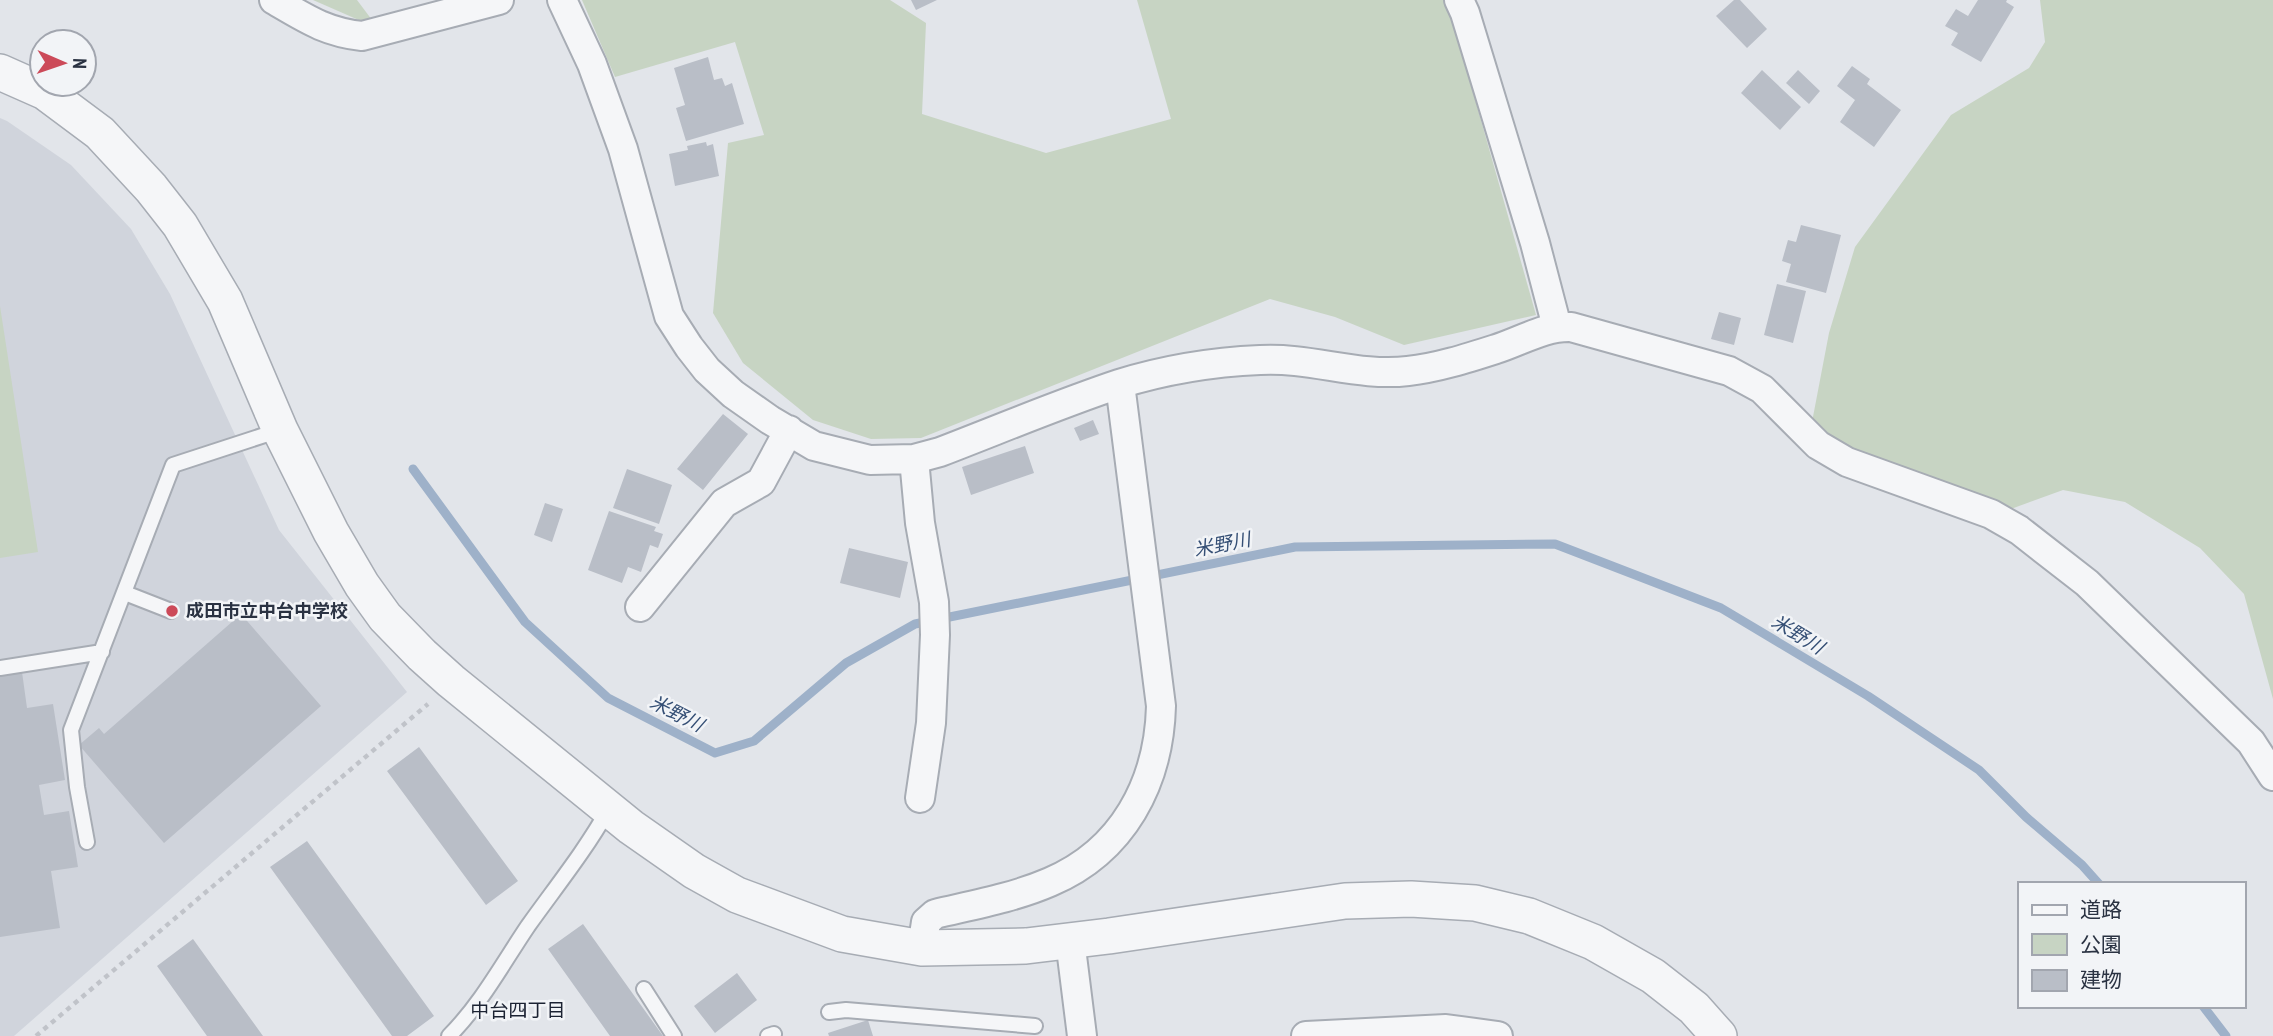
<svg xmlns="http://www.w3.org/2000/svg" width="2273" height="1036" font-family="'PT Sans Narrow','Noto Sans JP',sans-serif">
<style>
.built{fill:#d0d4dc}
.green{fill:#c7d4c3}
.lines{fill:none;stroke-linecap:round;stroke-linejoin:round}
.stream{stroke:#9eb1c9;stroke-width:9}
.building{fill:#b9bec7}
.service-casing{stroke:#a7acb4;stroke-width:18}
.minor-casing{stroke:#a7acb4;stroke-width:32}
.tertiary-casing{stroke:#a7acb4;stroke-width:38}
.path{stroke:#c0c3c9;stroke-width:4.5;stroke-dasharray:5 5;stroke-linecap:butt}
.service{stroke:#f5f6f8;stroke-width:14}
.minor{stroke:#f5f6f8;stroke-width:28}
.tertiary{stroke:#f5f6f8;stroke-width:35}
.poi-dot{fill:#cc4a59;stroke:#f2f4f7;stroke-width:2.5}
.labels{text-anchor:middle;stroke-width:5;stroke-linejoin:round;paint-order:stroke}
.poi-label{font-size:18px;font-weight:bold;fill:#2a3242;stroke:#f2f4f7;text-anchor:start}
.water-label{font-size:19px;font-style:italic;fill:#354f75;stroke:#f2f4f7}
.neighbourhood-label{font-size:19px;fill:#1c2333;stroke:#f2f4f7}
</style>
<rect width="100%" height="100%" fill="#e2e5ea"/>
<path class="built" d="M 0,118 L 7,121 L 71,165 L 131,229 L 170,294 L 279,530 L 407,692 L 14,1036 L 0,1036 Z"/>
<path class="green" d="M 313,0 L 357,0 L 372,20 L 361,21 Z
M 582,0 L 890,0 L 926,23 L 922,114 L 1046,153 L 1171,119 L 1137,0 L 1447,0 L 1536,315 L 1404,345 L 1335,317 L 1270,299 L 921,438 L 871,439 L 813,420 L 743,363 L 713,313 L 728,143 L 764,135 L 735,42 L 615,77 Z
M 2040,0 L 2273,0 L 2273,699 L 2244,594 L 2200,548 L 2125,502 L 2063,490 L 2000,513 L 1839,447 L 1812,422 L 1829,333 L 1855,247 L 1951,115 L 2029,68 L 2045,42 Z
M 0,306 L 38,552 L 0,558 Z"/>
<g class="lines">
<path class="stream" d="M 413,469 L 525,622 L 608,698 L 715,753 L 754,741 L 846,663 L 915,624 L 1295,547 L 1555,544 L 1721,608 L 1868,696 L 1979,770 L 2026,817 L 2082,865 L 2099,884
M 2203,1006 L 2226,1036"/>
</g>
<path class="building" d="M 911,0 L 937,0 L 916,10 Z
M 1734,0 L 1740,0 L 1767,29 L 1747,48 L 1716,16 Z
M 1978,0 L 2007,0 L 2006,2 L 2014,7 L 1981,62 L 1951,45 L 1958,33 L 1945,26 L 1956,9 L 1968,16 Z
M 708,57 L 714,80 L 722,78 L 725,86 L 732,83 L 744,124 L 686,141 L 676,108 L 685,105 L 674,68 Z
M 1852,66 L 1870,79 L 1867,84 L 1901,110 L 1874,147 L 1840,122 L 1855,100 L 1837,86 Z
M 1762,70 L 1801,107 L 1780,130 L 1741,93 Z
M 1798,70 L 1820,91 L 1809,104 L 1786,83 Z
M 706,142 L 707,146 L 713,144 L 719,176 L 675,186 L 669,154 L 688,150 L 687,146 Z
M 1801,225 L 1841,235 L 1826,293 L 1786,282 L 1791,264 L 1782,261 L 1788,240 L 1796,242 Z
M 1777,284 L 1806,291 L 1793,343 L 1764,335 Z
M 1719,312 L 1741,318 L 1734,345 L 1711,339 Z
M 723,414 L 748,434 L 703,490 L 677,469 Z
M 1093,420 L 1099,434 L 1080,441 L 1074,428 Z
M 1025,446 L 1034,473 L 971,495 L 962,467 Z
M 627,469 L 672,485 L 659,524 L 613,508 Z
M 545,503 L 563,509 L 552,542 L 534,535 Z
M 609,511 L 656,527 L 654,531 L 663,534 L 658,548 L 650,545 L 641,572 L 628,567 L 622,583 L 588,570 Z
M 849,548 L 908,562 L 900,598 L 840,583 Z
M 241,614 L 321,706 L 164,843 L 79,745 L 99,728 L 104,734 Z
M 22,672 L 27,708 L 53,704 L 65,780 L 39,785 L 44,815 L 69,811 L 78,867 L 51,871 L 60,928 L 0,937 L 0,675 Z
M 419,747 L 518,881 L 486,905 L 387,771 Z
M 307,841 L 434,1016 L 407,1036 L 392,1036 L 270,867 Z
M 583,924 L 663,1036 L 610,1036 L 548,949 Z
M 193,939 L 263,1036 L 207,1036 L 157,966 Z
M 737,973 L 757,1000 L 715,1033 L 694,1006 Z
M 868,1020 L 873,1036 L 829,1036 L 828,1033 Z"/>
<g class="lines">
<defs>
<path id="service" d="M 125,593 L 171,611
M 0,668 L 102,652
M 87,842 L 77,787 L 71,730 L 173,465 L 280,430
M 644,989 L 674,1036
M 829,1012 L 846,1010 L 1035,1026
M 449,1036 C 481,1004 503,963 528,926 C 555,888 585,851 608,810
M 768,1036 L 774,1034"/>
<path id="minor" d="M 274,0 C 305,18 325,32 362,36 L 499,0
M 562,0 L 592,64 L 623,149 L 669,316 L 689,347 L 707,370 L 733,394 L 770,420 L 814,446 L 870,460 L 914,459 L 940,452 C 1000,429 1059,404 1119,384 C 1164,370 1213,362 1260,360 C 1311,357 1358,377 1408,371 C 1437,368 1468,358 1496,349 C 1521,341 1545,326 1571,327 L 1729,371 L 1762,389 L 1818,445 L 1847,462 L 1991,514 L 2019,530 L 2087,583 L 2251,742 L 2273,776
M 1459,0 L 1465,13 L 1535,243 L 1557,327
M 914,459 L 920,523 L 934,602 L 935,635 L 931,723 L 920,798
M 640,607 L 724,503 L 761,482 L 789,430
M 1070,940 L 1082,1036
M 922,948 L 926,922 L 935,914 C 973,905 1013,898 1050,882 C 1123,851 1159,783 1161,706 L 1120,384
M 1306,1036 L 1446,1029 L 1498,1036"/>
<path id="tertiary" d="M 0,72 L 45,92 L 100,133 L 151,188 L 180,225 L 225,301 L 280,430 L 331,532 L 362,585 L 385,617 L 422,655 L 451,681 L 631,827 L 694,871 L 737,895 L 842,934 L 922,948 L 1026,946 L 1109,936 L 1345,901 L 1411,899 L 1475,903 L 1529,916 L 1593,942 L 1653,976 L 1694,1008 L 1719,1036"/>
</defs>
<use href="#service" class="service-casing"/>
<use href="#minor" class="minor-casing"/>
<use href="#tertiary" class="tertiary-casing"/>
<path class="path" d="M 36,1036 L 428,704"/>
<use href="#service" class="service"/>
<use href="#minor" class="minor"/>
<use href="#tertiary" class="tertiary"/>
</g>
<circle class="poi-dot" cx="172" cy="611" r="7"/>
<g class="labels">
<g class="poi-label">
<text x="186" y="617">成田市立中台中学校</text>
</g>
<g class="water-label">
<text transform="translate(1222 544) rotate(-11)" y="7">米野川</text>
<text transform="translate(1798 634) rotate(31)" y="7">米野川</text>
<text transform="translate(677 713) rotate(27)" y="7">米野川</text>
</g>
<g class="neighbourhood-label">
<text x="518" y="1017">中台四丁目</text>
</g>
</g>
<rect x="2018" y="882" width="228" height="126" fill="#f2f4f7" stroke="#a2a6af" stroke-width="2"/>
<rect x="2032" y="905" width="35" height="10" fill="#f5f6f8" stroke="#a2a6af" stroke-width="2"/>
<text x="2080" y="917" font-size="21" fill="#2a3242">道路</text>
<rect x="2032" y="934" width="35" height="21" fill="#c7d4c3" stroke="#a2a6af" stroke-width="2"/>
<text x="2080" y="952" font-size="21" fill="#2a3242">公園</text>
<rect x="2032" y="970" width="35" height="21" fill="#b9bec7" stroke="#a2a6af" stroke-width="2"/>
<text x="2080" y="987" font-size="21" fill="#2a3242">建物</text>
<g transform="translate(63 63) rotate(92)"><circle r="33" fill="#f2f4f7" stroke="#a2a6af" stroke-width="2"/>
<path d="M0-5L12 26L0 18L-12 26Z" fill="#cc4a59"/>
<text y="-10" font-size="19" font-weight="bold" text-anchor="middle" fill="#2a3242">N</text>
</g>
</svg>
